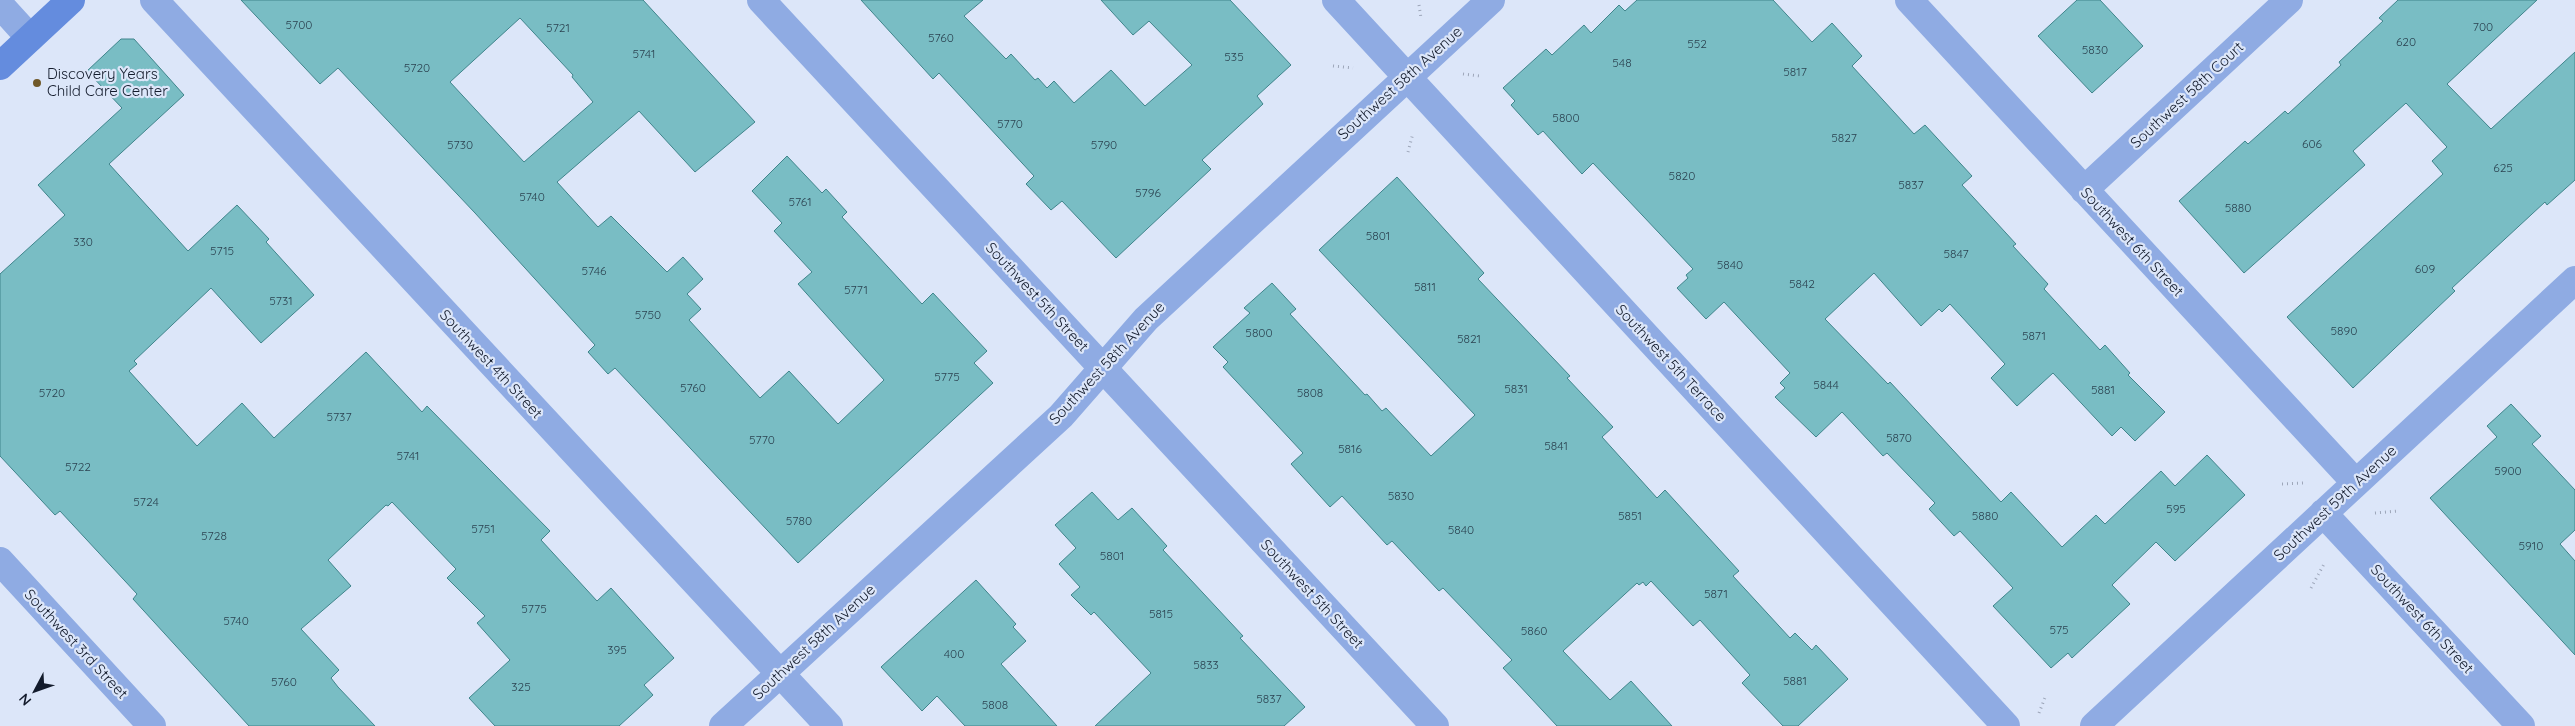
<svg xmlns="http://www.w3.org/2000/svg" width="2575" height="726" font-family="Quicksand,sans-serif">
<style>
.building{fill:#79bdc4;stroke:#40858c;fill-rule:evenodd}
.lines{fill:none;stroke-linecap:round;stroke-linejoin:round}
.path{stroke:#9da6b9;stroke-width:3;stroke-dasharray:1 4;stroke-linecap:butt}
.street{stroke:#8fabe3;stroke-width:28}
.secondary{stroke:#648cde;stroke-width:28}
.poi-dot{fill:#705929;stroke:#dce6f9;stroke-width:2}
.labels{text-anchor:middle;stroke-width:4.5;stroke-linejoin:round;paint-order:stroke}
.number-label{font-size:12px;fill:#2c4452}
.poi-label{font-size:15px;fill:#131b2c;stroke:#dce6f9;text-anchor:start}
.street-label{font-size:15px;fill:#131b2c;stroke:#dce6f9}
</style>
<rect width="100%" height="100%" fill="#dce6f9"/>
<path class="building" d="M 241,0 L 643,0 L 755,122 L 695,172 L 639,111 L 557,182 L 598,227 L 611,216 L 667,272 L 683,257 L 703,279 L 687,294 L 701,309 L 689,320 L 760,398 L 789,371 L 838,424 L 884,380 L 798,284 L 812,272 L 774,231 L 782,223 L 752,191 L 787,156 L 822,193 L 826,189 L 847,212 L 842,217 L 922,304 L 933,293 L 987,351 L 974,363 L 993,383 L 798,563 L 615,368 L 608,374 L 588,352 L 595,345 L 475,213 L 338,68 L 320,84 ZM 520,18 L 573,75 L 572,77 L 593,102 L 524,162 L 450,82 Z
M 861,0 L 983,0 L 964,16 L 1006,59 L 1011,54 L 1035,80 L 1038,78 L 1047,88 L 1054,81 L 1074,103 L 1111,70 L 1145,106 L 1192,65 L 1149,21 L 1133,35 L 1101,0 L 1230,0 L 1291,65 L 1257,96 L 1263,104 L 1202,160 L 1211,169 L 1116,258 L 1062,201 L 1051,210 L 1026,184 L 1034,176 L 939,73 L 933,79 Z
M 1637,0 L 1773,0 L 1812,42 L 1832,23 L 1862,56 L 1852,66 L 1914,134 L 1925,125 L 1972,176 L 1962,185 L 2016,244 L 2013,246 L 2048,284 L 2044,289 L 2100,350 L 2105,345 L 2130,373 L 2128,375 L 2165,412 L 2135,441 L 2121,427 L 2112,436 L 2053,373 L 2017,406 L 1991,378 L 2005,364 L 1950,304 L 1942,312 L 1939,309 L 1921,326 L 1874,273 L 1825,319 L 1888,384 L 1890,382 L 2001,502 L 2011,492 L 2062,547 L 2096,515 L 2105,524 L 2161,471 L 2175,486 L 2207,455 L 2245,495 L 2175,561 L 2156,542 L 2112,585 L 2130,604 L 2072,658 L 2068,653 L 2051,668 L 1993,606 L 2013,588 L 1960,531 L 1954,536 L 1929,509 L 1935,503 L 1887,453 L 1883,456 L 1842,412 L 1816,437 L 1775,397 L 1785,388 L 1780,383 L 1790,373 L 1724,302 L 1706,319 L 1677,288 L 1688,278 L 1686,275 L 1693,269 L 1593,163 L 1582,174 L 1543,131 L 1538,135 L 1511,105 L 1515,101 L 1503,88 L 1546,49 L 1552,55 L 1584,25 L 1591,33 L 1619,5 L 1625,11 Z
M 2077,0 L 2100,0 L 2143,46 L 2092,93 L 2038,36 Z
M 2398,0 L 2537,0 L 2447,84 L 2491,129 L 2575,52 L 2575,180 L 2547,205 L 2545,202 L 2452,288 L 2455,291 L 2353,388 L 2287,317 L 2443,174 L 2432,161 L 2447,147 L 2406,103 L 2353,151 L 2365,165 L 2244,273 L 2179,201 L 2245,141 L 2248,144 L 2285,111 L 2288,114 L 2341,65 L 2339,62 L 2383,21 L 2379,18 Z
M 121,39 L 134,39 L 184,95 L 109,164 L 188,251 L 237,205 L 269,239 L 266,242 L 314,295 L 261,343 L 211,288 L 134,361 L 137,364 L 129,371 L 197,446 L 242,403 L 274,438 L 366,352 L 422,412 L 427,406 L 550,531 L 541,540 L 597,601 L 611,588 L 674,658 L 644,685 L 653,695 L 619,726 L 495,726 L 469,698 L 510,660 L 477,623 L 485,616 L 447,578 L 456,569 L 392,502 L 388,506 L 386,505 L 328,560 L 351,586 L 301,629 L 339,670 L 331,678 L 338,687 L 375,726 L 249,726 L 133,599 L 137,594 L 60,511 L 55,515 L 0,456 L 0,274 L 65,215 L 38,185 L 122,108 L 87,71 Z
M 1397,177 L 1484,273 L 1478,279 L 1570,376 L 1567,378 L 1613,427 L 1602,437 L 1657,498 L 1665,490 L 1739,571 L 1733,576 L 1790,638 L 1795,633 L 1812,650 L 1816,645 L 1848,679 L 1798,726 L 1783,726 L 1742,683 L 1750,675 L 1700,620 L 1693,626 L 1651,581 L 1646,586 L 1643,582 L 1639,585 L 1637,583 L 1563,651 L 1610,700 L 1631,681 L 1672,726 L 1557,726 L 1503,668 L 1512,660 L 1443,588 L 1439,591 L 1392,541 L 1387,545 L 1342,496 L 1330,507 L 1291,464 L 1303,453 L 1223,367 L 1228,362 L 1213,347 L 1250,313 L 1244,308 L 1272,283 L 1296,309 L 1290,314 L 1365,395 L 1367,394 L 1382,411 L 1386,408 L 1431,456 L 1475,415 L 1319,250 Z
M 2511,404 L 2541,436 L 2532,444 L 2575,490 L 2575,530 L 2560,544 L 2575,561 L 2575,655 L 2430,498 L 2497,437 L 2487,426 Z
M 1092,492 L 1118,520 L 1132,508 L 1167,546 L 1163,550 L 1243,636 L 1240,638 L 1305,707 L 1284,726 L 1095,726 L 1151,673 L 1094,612 L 1091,615 L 1071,595 L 1080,587 L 1059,564 L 1076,548 L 1055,525 Z
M 976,580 L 1016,624 L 1013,627 L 1026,641 L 1001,664 L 1057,726 L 965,726 L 937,696 L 922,711 L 881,667 Z"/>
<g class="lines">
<path class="path" d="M 1419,5 L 1421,18
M 1333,66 L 1353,68
M 1463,74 L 1480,76
M 1408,152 L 1413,133
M 2282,484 L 2304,483
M 2375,513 L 2398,511
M 2311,588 L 2324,564
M 2039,713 L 2046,695"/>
<path class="street" d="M 154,0 L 829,726
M 761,0 L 1435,726
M 1336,0 L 2006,726
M 1909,0 L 2356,483
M 0,5 L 30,38
M 2084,190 L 2289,0
M 2323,513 L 2521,726
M 0,561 L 152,726
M 723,726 L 1061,416 L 1146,319 L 1491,0
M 2094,726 L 2575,280"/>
<path class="secondary" d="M 0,66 L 71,0"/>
</g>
<circle class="poi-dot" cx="37" cy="83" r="5"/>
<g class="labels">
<g class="number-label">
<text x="299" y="29">5700</text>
<text x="2483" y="31">700</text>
<text x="558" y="32">5721</text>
<text x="941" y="42">5760</text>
<text x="2406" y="46">620</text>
<text x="1697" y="48">552</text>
<text x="2095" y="54">5830</text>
<text x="644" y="58">5741</text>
<text x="1234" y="61">535</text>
<text x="1622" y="67">548</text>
<text x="417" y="72">5720</text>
<text x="1795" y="76">5817</text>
<text x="1566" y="122">5800</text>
<text x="1010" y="128">5770</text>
<text x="1844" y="142">5827</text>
<text x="2312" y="148">606</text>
<text x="460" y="149">5730</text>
<text x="1104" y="149">5790</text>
<text x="2503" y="172">625</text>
<text x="1682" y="180">5820</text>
<text x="1911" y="189">5837</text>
<text x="1148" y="197">5796</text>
<text x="532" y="201">5740</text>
<text x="800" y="206">5761</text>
<text x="2238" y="212">5880</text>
<text x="1378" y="240">5801</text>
<text x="83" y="246">330</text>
<text x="222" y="255">5715</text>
<text x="1956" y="258">5847</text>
<text x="1730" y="269">5840</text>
<text x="2425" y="273">609</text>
<text x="594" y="275">5746</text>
<text x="1802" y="288">5842</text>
<text x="1425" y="291">5811</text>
<text x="856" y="294">5771</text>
<text x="281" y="305">5731</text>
<text x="648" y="319">5750</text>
<text x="2344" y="335">5890</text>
<text x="1259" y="337">5800</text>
<text x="2034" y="340">5871</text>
<text x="1469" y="343">5821</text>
<text x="947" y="381">5775</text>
<text x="1826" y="389">5844</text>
<text x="693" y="392">5760</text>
<text x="1516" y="393">5831</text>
<text x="2103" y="394">5881</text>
<text x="52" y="397">5720</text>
<text x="1310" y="397">5808</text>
<text x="339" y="421">5737</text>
<text x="1899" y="442">5870</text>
<text x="762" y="444">5770</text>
<text x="1556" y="450">5841</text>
<text x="1350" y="453">5816</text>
<text x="408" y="460">5741</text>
<text x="78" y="471">5722</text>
<text x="2508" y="475">5900</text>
<text x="1401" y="500">5830</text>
<text x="146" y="506">5724</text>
<text x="2176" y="513">595</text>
<text x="1630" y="520">5851</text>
<text x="1985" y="520">5880</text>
<text x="799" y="525">5780</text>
<text x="483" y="533">5751</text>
<text x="1461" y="534">5840</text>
<text x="214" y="540">5728</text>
<text x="2531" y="550">5910</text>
<text x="1112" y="560">5801</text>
<text x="1716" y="598">5871</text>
<text x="534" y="613">5775</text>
<text x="1161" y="618">5815</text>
<text x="236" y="625">5740</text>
<text x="2059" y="634">575</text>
<text x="1534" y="635">5860</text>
<text x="617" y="654">395</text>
<text x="954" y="658">400</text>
<text x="1206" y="669">5833</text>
<text x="1795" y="685">5881</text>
<text x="284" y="686">5760</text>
<text x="521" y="691">325</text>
<text x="1269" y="703">5837</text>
<text x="995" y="709">5808</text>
</g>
<g class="poi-label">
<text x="47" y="79">Discovery Years<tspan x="47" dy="17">Child Care Center</tspan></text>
</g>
<g class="street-label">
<text transform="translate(1400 83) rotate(-42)" y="5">Southwest 58th Avenue</text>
<text transform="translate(2187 95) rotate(-43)" y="5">Southwest 58th Court</text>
<text transform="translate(2132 242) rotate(47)" y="5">Southwest 6th Street</text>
<text transform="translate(1037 297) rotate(47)" y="5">Southwest 5th Street</text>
<text transform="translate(1107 363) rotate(-47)" y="5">Southwest 58th Avenue</text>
<text transform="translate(1671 363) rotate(47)" y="5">Southwest 5th Terrace</text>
<text transform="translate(491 364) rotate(47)" y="5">Southwest 4th Street</text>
<text transform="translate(2335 503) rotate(-43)" y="5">Southwest 59th Avenue</text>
<text transform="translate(1312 594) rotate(47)" y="5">Southwest 5th Street</text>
<text transform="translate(2422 619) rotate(47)" y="5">Southwest 6th Street</text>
<text transform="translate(814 642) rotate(-43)" y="5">Southwest 58th Avenue</text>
<text transform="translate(76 644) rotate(47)" y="5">Southwest 3rd Street</text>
</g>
</g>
<g transform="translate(35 691) rotate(229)" stroke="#dce6f9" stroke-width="4" paint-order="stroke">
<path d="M0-4L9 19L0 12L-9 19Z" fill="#131b2c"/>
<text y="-8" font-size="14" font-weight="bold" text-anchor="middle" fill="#131b2c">N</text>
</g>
</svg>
